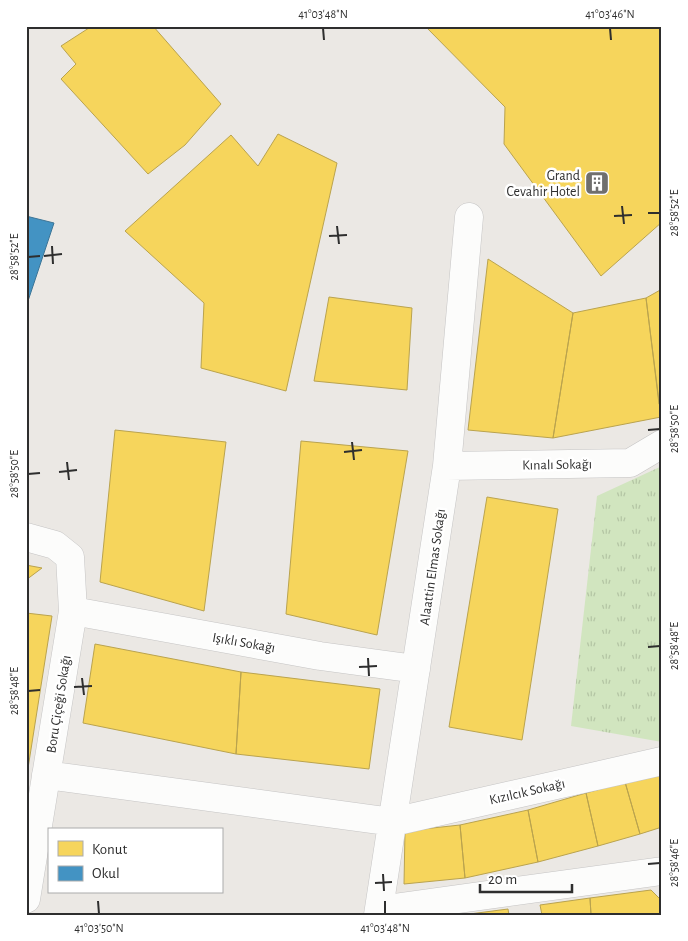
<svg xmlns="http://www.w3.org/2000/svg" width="688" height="941" font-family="'Alegreya Sans',sans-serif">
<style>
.grass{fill:url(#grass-tufts)}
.homes{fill:#f6d55c;stroke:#baa34e}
.schools{fill:#4393c3;stroke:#3d7596}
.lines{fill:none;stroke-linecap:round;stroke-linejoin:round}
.street-casing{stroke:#c5c4c4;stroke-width:29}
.street{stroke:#fcfcfb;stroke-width:28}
.ticks{fill:none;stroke:#2e2e2e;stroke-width:2}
.labels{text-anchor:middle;stroke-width:5;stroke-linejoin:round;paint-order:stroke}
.poi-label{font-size:14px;fill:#2e2e2e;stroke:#fff;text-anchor:end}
.street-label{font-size:14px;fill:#2e2e2e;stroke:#fff}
.neatline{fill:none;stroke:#2e2e2e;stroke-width:2}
.ticks-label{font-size:12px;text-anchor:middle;fill:#2e2e2e}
</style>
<defs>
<pattern id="grass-tufts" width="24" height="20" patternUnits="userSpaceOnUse" patternTransform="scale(1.25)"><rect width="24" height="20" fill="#d1e5bf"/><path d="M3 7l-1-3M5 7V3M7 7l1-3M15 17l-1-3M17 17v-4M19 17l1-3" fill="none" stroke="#b4c5a4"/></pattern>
</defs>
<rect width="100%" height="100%" fill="#ebe8e4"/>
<path class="grass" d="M 662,466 L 662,742 L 571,726 L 597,496 Z"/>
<path class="homes" d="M 92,26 L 153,26 L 221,104 L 185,145 L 148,174 L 61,79 L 76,64 L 61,46 Z
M 425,26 L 662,26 L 662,222 L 601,276 L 504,144 L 505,107 Z
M 278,134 L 337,163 L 286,391 L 201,368 L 204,303 L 125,231 L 231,135 L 258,166 Z
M 488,259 L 573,313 L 553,438 L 468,430 Z
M 662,289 L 662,402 L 659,404 L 646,298 Z
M 329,297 L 412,308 L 407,390 L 314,381 Z
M 646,298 L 661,417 L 553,438 L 573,313 Z
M 115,430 L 226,442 L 204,611 L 100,582 Z
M 301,441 L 408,451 L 377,635 L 286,614 Z
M 487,497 L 558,509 L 522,740 L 449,727 Z
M 26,565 L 42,568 L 26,580 Z
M 26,613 L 52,616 L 26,781 Z
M 95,644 L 241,672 L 236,754 L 83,723 Z
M 241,672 L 380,689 L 369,769 L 236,754 Z
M 659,773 L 662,785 L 662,827 L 640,834 L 625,782 Z
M 625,782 L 640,834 L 598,846 L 586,793 Z
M 586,793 L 598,846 L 538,862 L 528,810 Z
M 528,810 L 538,862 L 465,878 L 460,825 Z
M 460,825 L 465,878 L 404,884 L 405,831 Z
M 651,890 L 662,901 L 662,915 L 591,915 L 590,898 Z
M 590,898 L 591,915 L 542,915 L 540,905 Z
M 508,909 L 509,915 L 462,915 Z"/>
<path class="schools" d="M 26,216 L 54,223 L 26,307 Z"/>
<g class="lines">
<defs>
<path id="street" d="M 447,466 L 630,463 L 662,444
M 26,537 L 55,545 L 70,557 L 73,611 L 26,899
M 73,611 L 320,656 L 416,669
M 46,775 L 393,822 L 662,761
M 379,910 L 662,871
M 378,915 L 447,466 L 469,217"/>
</defs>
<use href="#street" class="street-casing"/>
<use href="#street" class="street"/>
</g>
<path class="ticks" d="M 323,28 L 324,40M 610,28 L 611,40M 622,206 L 624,224M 648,213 L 660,213M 614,216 L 632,215M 337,226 L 339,244M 329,236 L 347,235M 52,246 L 53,264M 44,256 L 62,254M 28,257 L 40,256M 648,430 L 660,429M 352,442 L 354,460M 344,452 L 362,450M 67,462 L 69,480M 59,472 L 77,470M 28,474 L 40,473M 648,647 L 660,646M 368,658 L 369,676M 359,667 L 377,666M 82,678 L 84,695M 74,687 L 92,686M 28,691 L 40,690M 648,864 L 660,863M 383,874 L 384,891M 375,883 L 392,882M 98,901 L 99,914M 385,901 L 385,914"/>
<defs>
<symbol id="building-square" viewBox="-11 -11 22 22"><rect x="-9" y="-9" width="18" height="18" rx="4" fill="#706f6e" stroke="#fff"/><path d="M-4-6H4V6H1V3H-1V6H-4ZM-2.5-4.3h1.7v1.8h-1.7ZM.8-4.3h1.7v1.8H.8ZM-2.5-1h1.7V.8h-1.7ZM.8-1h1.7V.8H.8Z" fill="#fff"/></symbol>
</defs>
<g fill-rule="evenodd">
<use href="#building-square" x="583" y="169" width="28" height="28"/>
</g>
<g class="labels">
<g class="poi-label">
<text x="580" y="180">Grand<tspan x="580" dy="16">Cevahir Hotel</tspan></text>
</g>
<g class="street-label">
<text transform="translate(557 464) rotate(-1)" y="5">Kınalı Sokağı</text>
<text transform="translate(432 567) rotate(-82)" y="5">Alaattin Elmas Sokağı</text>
<text transform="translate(244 642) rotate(10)" y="5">Işıklı Sokağı</text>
<text transform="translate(58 704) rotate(-81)" y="5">Boru Çiçeği Sokağı</text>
<text transform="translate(527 791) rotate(-13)" y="5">Kızılcık Sokağı</text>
</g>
</g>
<rect width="688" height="941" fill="none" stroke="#ffffff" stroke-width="55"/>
<rect x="48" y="828" width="175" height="65" fill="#ffffff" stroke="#ababab"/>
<rect x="58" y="841" width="25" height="15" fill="#f6d55c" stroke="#ababab"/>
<text x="92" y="854" font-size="15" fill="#2e2e2e">Konut</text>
<rect x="58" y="866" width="25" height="15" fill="#4393c3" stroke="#ababab"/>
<text x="92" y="878" font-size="15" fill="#2e2e2e">Okul</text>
<path d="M480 884v8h92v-8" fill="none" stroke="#2e2e2e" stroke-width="2.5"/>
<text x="488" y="884" font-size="15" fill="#2e2e2e" stroke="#ffffff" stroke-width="4" paint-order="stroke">20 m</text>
<rect x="28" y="28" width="632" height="886" class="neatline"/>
<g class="ticks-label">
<text x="323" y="18">41°03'48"N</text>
<text x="610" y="18">41°03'46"N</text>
<text transform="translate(674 213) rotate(-90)" y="4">28°58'52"E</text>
<text transform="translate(14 257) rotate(-90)" y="4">28°58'52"E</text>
<text transform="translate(674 429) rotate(-90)" y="4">28°58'50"E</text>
<text transform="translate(14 474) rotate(-90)" y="4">28°58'50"E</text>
<text transform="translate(674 646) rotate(-90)" y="4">28°58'48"E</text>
<text transform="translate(14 691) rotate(-90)" y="4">28°58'48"E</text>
<text transform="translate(674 863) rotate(-90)" y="4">28°58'46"E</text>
<text x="99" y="932">41°03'50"N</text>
<text x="385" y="932">41°03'48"N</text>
</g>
</svg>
